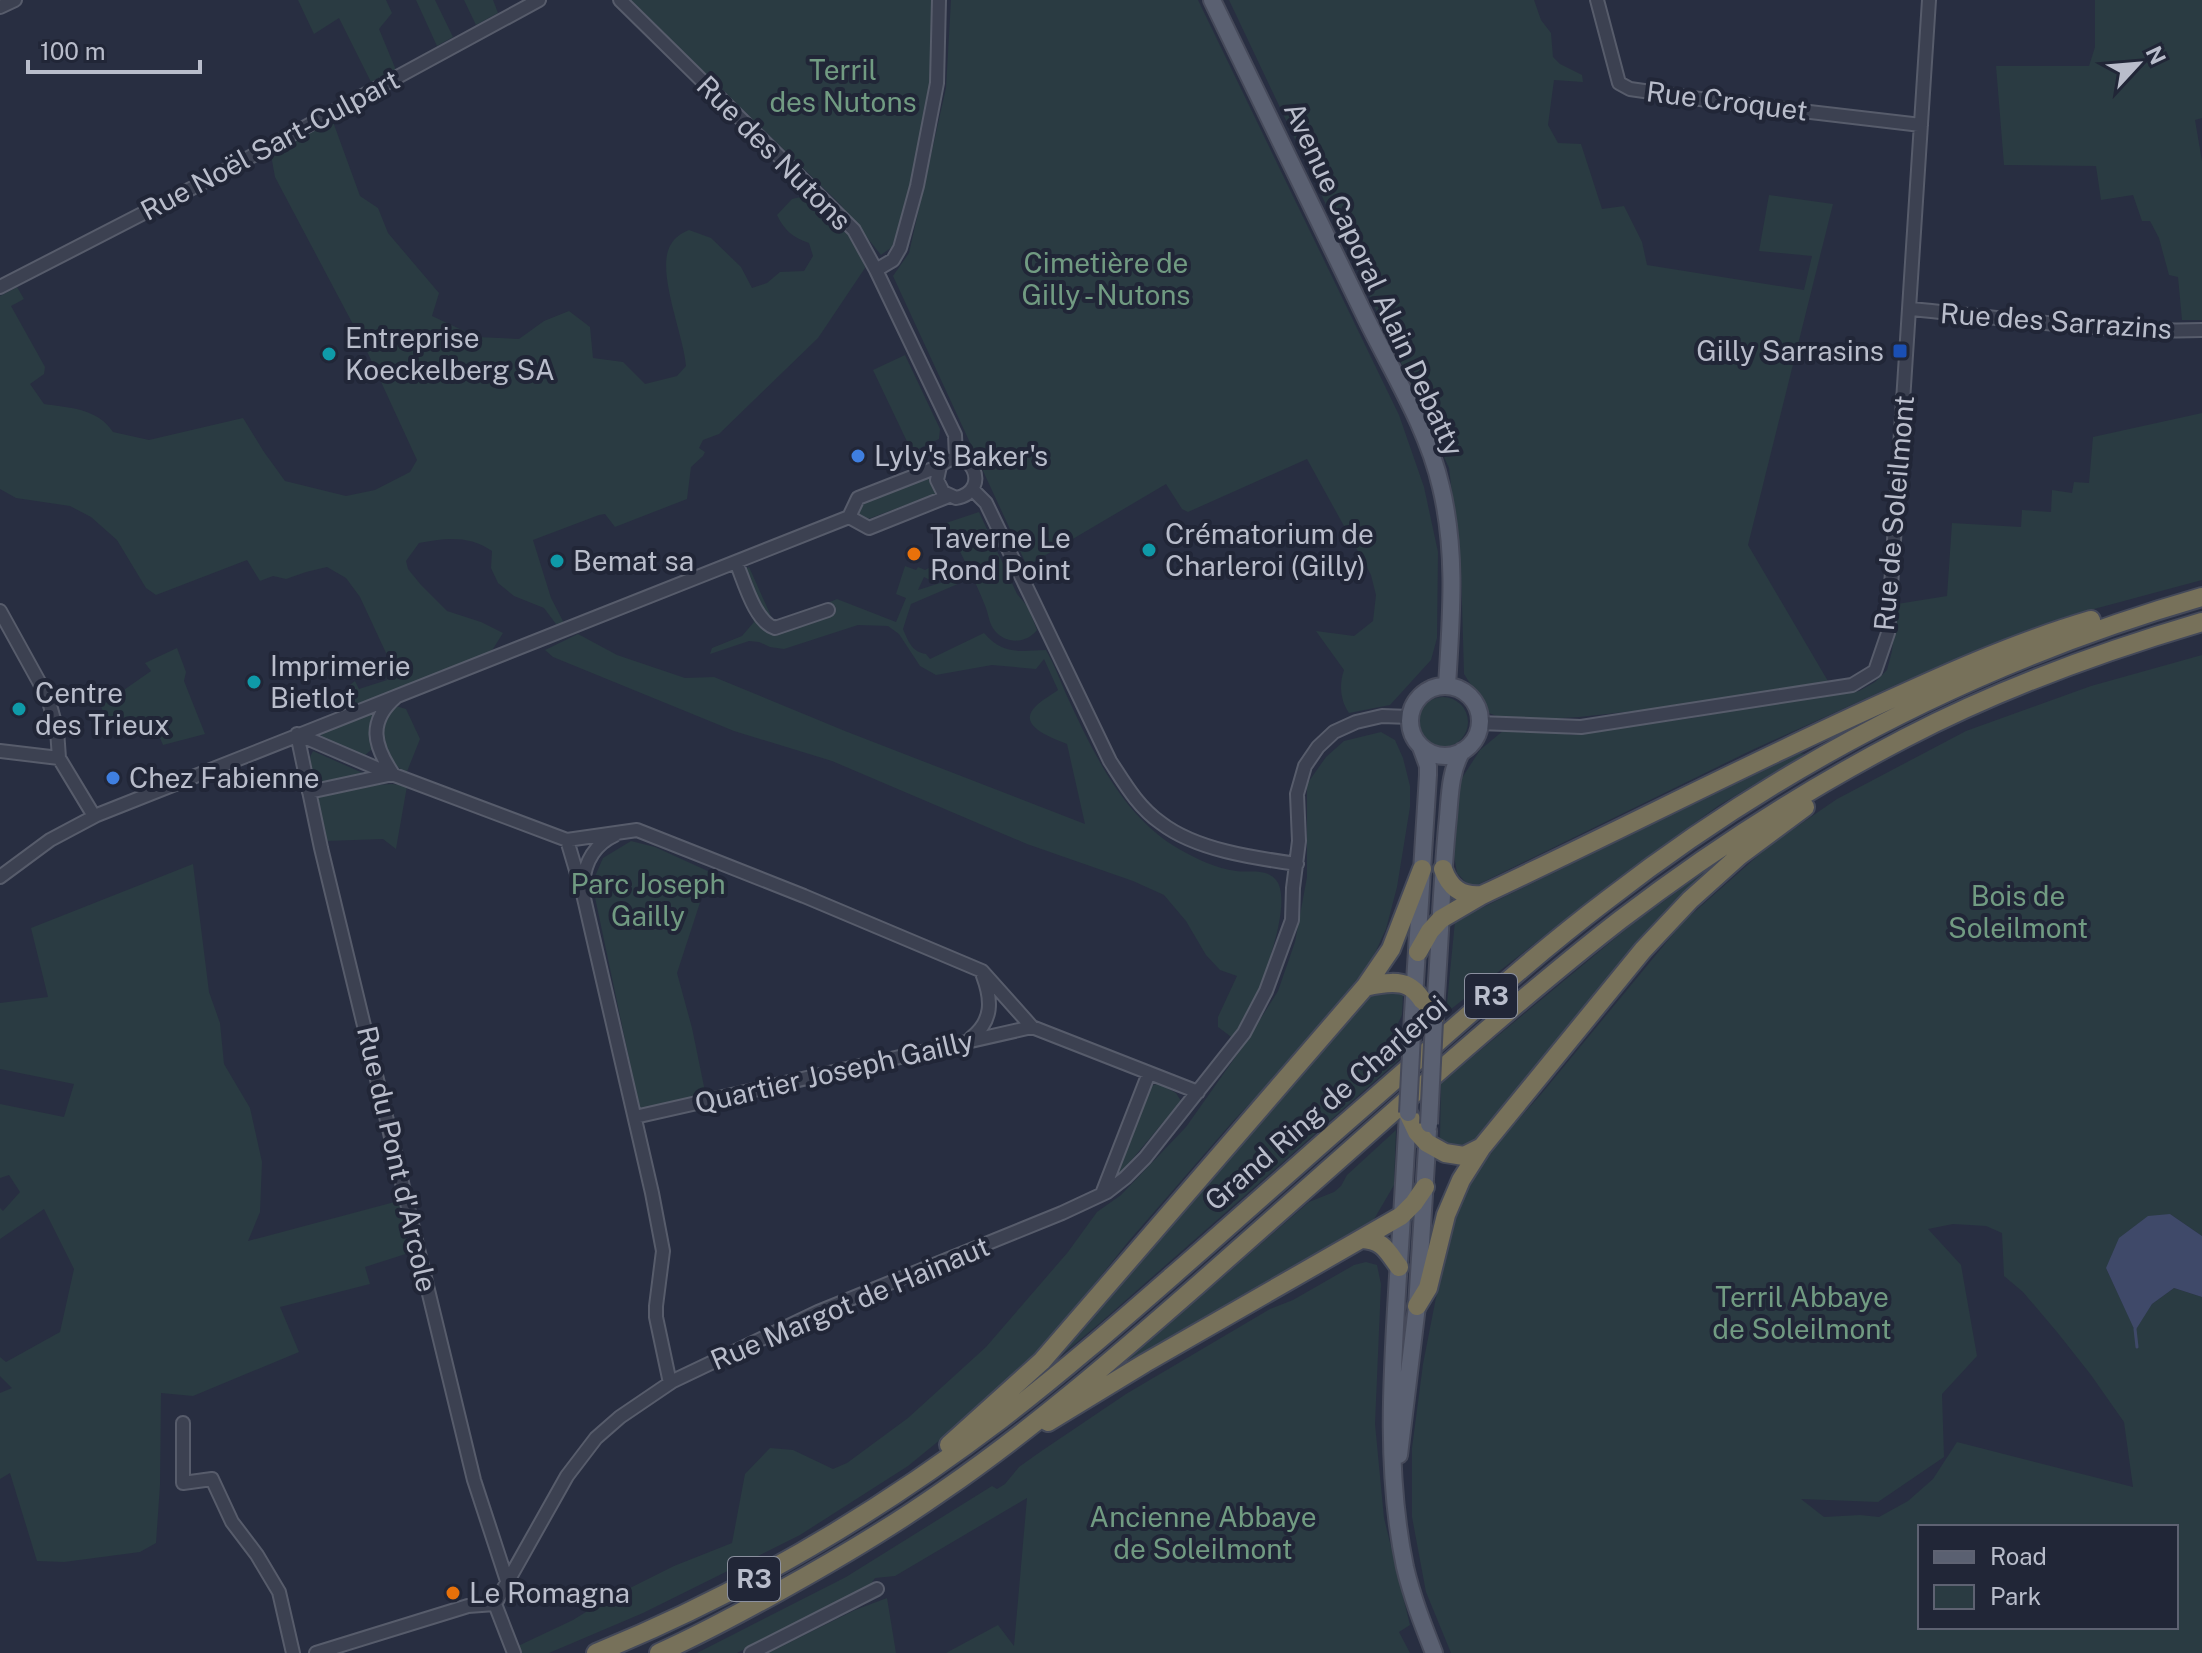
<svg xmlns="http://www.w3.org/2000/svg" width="2202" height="1653" font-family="'Public Sans',sans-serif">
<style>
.green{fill:#2a3b42;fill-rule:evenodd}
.water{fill:#3f4969}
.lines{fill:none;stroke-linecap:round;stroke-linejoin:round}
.stream{stroke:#3f4969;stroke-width:3}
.minor-casing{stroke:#575c6b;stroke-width:16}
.major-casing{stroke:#464a5a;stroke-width:20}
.highway-casing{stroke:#444959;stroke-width:22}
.minor{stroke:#3c4151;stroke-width:12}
.major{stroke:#5a6071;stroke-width:16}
.highway{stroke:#77715a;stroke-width:18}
.major-bridge-casing{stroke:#464a5a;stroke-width:20;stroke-linecap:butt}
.major-bridge{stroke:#5a6071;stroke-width:16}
.transit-dot{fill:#1a4fb4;stroke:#212637;stroke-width:3}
.culture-dot{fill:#0f9aa8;stroke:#212637;stroke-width:3}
.shop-dot{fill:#3f7fe0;stroke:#212637;stroke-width:3}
.food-dot{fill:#e8710a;stroke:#212637;stroke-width:3}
.labels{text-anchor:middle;stroke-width:8;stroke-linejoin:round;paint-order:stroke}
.shield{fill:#212637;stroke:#8b909f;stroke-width:2}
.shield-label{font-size:26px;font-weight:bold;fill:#b9bdcb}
.park-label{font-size:28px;fill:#719b82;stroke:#212637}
.street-label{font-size:28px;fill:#b9bdcb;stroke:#212637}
.poi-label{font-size:28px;fill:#b9bdcb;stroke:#212637;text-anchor:start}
</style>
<rect width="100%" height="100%" fill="#282e41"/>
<path class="green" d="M 298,0 L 386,0 L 392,13 L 379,29 L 396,70 L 371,82 L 339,18 L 314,34 Z
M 416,0 L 435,0 L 453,37 L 437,46 Z
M 464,0 L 493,0 L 498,13 L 476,25 Z
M 630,0 L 935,0 L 931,84 L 923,131 L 907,200 L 892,247 L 881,255 L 840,204 Z
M 951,0 L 1198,0 L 1399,415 L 1424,487 L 1438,552 L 1437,638 L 1431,660 L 1390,705 L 1349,713 C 1340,700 1339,684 1344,670 L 1316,631 L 1354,636 L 1373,621 L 1376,595 L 1371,575 L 1307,459 L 1188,512 L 1182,509 L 1166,484 L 1027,566 L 893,276 L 909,253 L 946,88 Z
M 1229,0 L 1534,0 L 1541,20 L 1551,33 L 1553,57 L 1560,64 L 1582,75 L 1583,82 L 1554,80 L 1548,125 L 1558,143 L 1581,144 L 1602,209 L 1624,206 L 1642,242 L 1647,265 L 1804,290 L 1812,256 L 1759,251 L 1769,195 L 1833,204 L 1748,545 L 1832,688 L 1786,688 L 1672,707 L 1579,717 L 1509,721 L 1489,713 L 1464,674 L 1461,569 L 1449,468 L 1403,367 Z
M 2095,0 L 2202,0 L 2202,118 L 2195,120 L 2202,161 L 2202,320 L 2182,320 L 2178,277 L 2169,275 L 2159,238 L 2150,221 L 2142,221 L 2133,195 L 2101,200 L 2096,166 L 2004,165 L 1996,66 L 2089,66 L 2095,47 Z
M 332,119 L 360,196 L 378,208 L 388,233 L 439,293 L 432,316 L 477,337 L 519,339 L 544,321 L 569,311 L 590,327 L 593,358 L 623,362 L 645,384 L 677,376 L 686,366 C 684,336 656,272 670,246 C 674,238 681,233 689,230 L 711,238 L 741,267 L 752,288 L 767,283 L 780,272 L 804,271 L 813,256 L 809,243 C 792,237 784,230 777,215 L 792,199 L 809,195 L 850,235 L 863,252 L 865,268 L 818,338 L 719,434 L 703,440 L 699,448 L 705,452 L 703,456 L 691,467 L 687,499 L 615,527 L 605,514 L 599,515 L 533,540 L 551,598 L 564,623 L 556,624 L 544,608 L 514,596 L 498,583 L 491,568 L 492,551 C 469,535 445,538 419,543 L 406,561 L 408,569 L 421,585 L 447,611 L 481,622 L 503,633 L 491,652 L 346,710 L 343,706 L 350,685 L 355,681 L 359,689 L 387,680 L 384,672 L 393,668 L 360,597 L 346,578 L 327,567 L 306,572 L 286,579 L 273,576 L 260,581 L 247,560 L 156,595 L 146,588 L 117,540 L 91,517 L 70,506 L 16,498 L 0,489 L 0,296 L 17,287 L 24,299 L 11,306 L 45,367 L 44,374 L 30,384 L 44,404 C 70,408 97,408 113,432 L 149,440 L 243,418 L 264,452 L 285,481 L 346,496 L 375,490 L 410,472 L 417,460 L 365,347 L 275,177 L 271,155 Z
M 905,355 L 940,429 L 939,439 L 912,452 L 873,370 Z
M 2202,413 L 2202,580 L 2068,616 L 1900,683 L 1752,750 L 1471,888 L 1457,873 L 1454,856 L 1460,781 L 1480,750 L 1510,725 L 1572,735 L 1692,718 L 1809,697 L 1859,691 L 1875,682 L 1887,670 L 1892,651 L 1897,604 L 1947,596 L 1952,523 L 2021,527 L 2022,510 L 2051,512 L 2052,490 L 2072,493 L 2074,482 L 2089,483 L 2093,437 Z
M 929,478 L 936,494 L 868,519 L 859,517 L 858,513 L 860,506 L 868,501 Z
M 979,512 L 1017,594 L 1028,607 L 1037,630 C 1026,644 1006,644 995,631 C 989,624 989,616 986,608 C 975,579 959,551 946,523 Z
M 940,562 L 944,569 L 932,581 L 924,577 L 918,590 L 956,578 L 960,583 L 911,604 L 903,629 C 908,641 912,652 926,654 L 930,659 L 984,633 C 1003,655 1019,651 1046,650 C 1054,664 1060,680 1066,694 C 1093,752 1122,816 1179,849 C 1195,858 1217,869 1236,871 C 1249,873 1266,868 1276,880 C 1297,905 1251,1015 1234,1039 L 1218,1027 L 1218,1017 L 1237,976 L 1220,970 L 1206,955 L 1186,921 L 1164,895 L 1133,881 L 1027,844 L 832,761 L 734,731 L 553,657 L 545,650 L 578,634 L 617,655 L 685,678 L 714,677 L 845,731 L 1085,824 L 1067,744 C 1053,738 1015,726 1036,706 C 1042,700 1051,695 1058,690 L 1044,659 L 1036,669 L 992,665 L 936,675 L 920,666 L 899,634 L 888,626 L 858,625 L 784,649 L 770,647 L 759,642 L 749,641 L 710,654 L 712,648 L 742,636 L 754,622 L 734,576 L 749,567 L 775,625 L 837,599 L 896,622 L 906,598 L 896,594 L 905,566 L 916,570 L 918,567 L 925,570 Z
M 177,648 L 186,672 L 184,681 L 205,734 L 163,745 L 155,726 L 128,738 L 118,725 L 112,727 L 104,715 L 101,706 L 151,671 L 145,663 Z
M 2202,655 L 2202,1236 L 2170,1214 L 2106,1268 L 2135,1330 L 2152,1304 L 2174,1288 L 2202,1297 L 2202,1653 L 1451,1653 L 1426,1592 L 1412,1517 L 1412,1448 L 1423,1364 L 1449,1231 L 1468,1185 L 1502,1138 L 1542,1093 L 1683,922 L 1770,845 L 1837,799 L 1966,731 L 2091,686 ZM 1953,1224 L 1986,1226 L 2002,1233 L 2004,1276 L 2023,1292 L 2057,1332 L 2091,1375 L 2124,1422 L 2133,1487 L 1957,1442 L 1933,1479 L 1908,1501 L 1879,1517 L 1860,1515 L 1824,1517 L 1801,1499 L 1878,1502 L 1944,1457 L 1942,1394 L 1977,1356 L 1961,1265 L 1928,1229 ZM 1920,1527 L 2176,1527 L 2176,1627 L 1920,1627 Z
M1418 722a25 25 0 1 1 50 0a25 25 0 1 1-50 0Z
M 389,704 L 406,709 L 420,739 L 406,774 C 393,763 376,749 382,730 C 384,724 389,717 391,711 Z
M 374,709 L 370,726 L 371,750 L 364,756 C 351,747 328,746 319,733 Z
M 1381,732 L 1395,740 L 1403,758 L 1410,786 L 1410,807 L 1397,887 L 1386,929 L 1370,964 L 1271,1082 L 1235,1119 L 1128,1242 L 1034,1359 L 979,1408 L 908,1466 L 800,1535 L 643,1613 L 549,1653 L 521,1653 L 518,1646 L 573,1620 L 602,1602 L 674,1566 L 732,1543 L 745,1474 L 770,1448 L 793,1450 L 833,1469 L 847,1463 L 908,1418 L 986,1347 L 1068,1252 L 1097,1212 L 1121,1195 L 1186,1127 L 1246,1042 L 1278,991 L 1295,942 L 1307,877 L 1307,784 L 1326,757 L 1344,741 Z
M 313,751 L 365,774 C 349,782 333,780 315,786 L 310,757 Z
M 1794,752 L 1805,754 L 1718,806 L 1614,881 L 1446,1013 L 1455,921 L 1731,786 Z
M 392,784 L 407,786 L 396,849 L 383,839 L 326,841 L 315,798 L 359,786 Z
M 631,841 L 655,847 L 710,872 L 677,973 L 692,1028 L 707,1101 L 641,1116 L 592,883 L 603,858 Z
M 1719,861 L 1676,902 L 1473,1146 L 1448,1148 L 1440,1138 L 1441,1083 L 1631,925 Z
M 193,864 L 209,992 L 220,1023 L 224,1064 L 250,1108 L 262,1162 L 260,1212 L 248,1241 L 402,1200 L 415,1251 L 365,1267 L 370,1284 L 280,1307 L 299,1352 L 193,1396 L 161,1393 L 160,1485 L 156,1543 L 140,1552 L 64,1562 L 37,1561 L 10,1473 L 0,1479 L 0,1393 L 12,1388 L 0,1376 L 0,1357 L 6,1362 L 60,1332 L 74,1269 L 44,1209 L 0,1239 L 0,1208 L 3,1211 L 20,1192 L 9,1175 L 0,1178 L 0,1104 L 64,1117 L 74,1084 L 0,1069 L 0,1003 L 48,997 L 31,928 Z
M 1397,991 L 1403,994 L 1402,1015 L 1387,1046 L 1400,1051 L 1400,1059 L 1100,1323 L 1046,1368 L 1361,1003 L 1378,992 Z
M 1158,1083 L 1176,1093 L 1181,1101 L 1120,1174 L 1115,1173 L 1152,1086 Z
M 1396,1130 L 1394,1185 L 1373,1221 L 1173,1338 L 1105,1380 L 1309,1202 L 1334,1192 L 1341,1186 L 1347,1175 Z
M 1366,1262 L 1377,1265 L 1381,1284 L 1375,1424 L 1384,1518 L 1410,1625 L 1399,1632 L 1410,1653 L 946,1653 L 998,1625 L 1014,1646 L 1027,1498 L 895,1576 L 875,1578 L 868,1588 L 737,1653 L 697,1653 L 846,1577 L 992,1486 L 997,1489 L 1005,1484 L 1019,1467 L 1040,1452 L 1126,1394 L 1270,1309 L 1293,1300 L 1354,1265 Z
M 887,1598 L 896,1653 L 768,1653 L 855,1610 Z"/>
<path class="water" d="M 2170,1214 L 2202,1236 L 2202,1297 L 2174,1288 L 2152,1304 L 2135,1331 L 2106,1268 L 2119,1238 L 2148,1216 Z"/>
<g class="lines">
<path class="stream" d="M 2135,1329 L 2137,1347"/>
<defs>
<path id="minor" d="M 620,0 L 854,230 L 876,270 L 955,435 L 956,458
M 1597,0 L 1619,83 L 1630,89 L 1707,100 L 1921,125
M 0,7 L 15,0
M 876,270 L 893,260 L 900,248 L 917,186 L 937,83 L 939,0
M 0,287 L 204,182 L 539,0
M 1910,309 C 2007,318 2104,333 2202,330
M 972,489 L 986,503 L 1110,761 C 1125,784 1138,807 1161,823 C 1196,850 1254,858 1297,864
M 849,517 L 869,528 L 949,496
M 736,562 C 744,581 755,622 775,628 L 828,610
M 0,611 L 48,698 L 57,730 L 59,758 L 94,816
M 1479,723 L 1581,727 L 1852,685 L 1875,671 L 1888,633 L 1929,0
M 297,734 L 381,770 L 567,840 L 637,830 L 804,896 L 982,971 L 1032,1027 L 1198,1092
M 297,734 L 321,848 L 474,1480 L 507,1581
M 0,751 L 59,758
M 309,792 L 393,774 C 374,746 367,722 396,697
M 567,840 L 583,894 L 652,1193 L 663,1251 L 656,1306 L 656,1317 L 670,1383
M 0,877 L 50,840 L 97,815 L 849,517 L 858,498 L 940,466 C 969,439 994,491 956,498 L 943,492 L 937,480 L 940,466
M 583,883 C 585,862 595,844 615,835
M 971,1038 C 993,1021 992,1000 983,976
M 635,1117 L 1032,1027
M 1102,1194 L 1149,1073
M 183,1423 L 183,1483 L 212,1479 L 232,1522 L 257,1555 L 279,1592 L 293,1653
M 495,1604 L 514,1653
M 316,1653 L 468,1606 L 495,1604 L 567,1476 L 596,1438 L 620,1417 L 673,1381 L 818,1312 L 1062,1213 L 1107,1192 L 1125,1178 L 1145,1158 L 1244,1033 L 1266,991 L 1292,920 L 1293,888 L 1299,841 L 1297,794 L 1305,766 L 1318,747 L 1334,732 L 1356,722 L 1382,716 L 1410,717
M 751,1653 L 877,1589"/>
<path id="major" d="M 1212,0 C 1263,105 1314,211 1365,316 C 1392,372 1427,426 1441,487 C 1457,553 1451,619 1447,686
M1410 721a35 35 0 1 1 70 0a35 35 0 1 1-70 0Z
M 1413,1014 L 1428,775 L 1428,766 L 1421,747
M 1434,1021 C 1440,953 1441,885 1448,817 C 1450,795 1450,771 1462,751
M 1408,1113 C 1405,1167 1402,1222 1398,1276 C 1392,1373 1385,1471 1405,1567 C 1412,1597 1423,1625 1434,1653
M 1399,1455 L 1417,1306 L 1428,1131"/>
<path id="highway" d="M 1443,869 C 1450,888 1461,897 1482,895
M 1418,952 L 1430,931 L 1441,919 L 1482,895 C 1610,835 1736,770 1865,711 C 1939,677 2013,643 2091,620
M 1365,987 C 1408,977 1415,984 1434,1021
M 1408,1113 L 1417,1132 L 1427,1143 L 1445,1153 L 1464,1156 L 1482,1147
M 1362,1239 C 1383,1240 1387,1251 1399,1267
M 1417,1306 L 1428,1288 L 1446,1215 L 1461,1180 L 1482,1147 L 1643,950 L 1690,900 L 1739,856 L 1805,807
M 1048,1422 L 1145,1363 L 1401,1216 L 1414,1203 L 1425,1187
M 949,1445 L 1042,1361 L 1365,987 L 1391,949 L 1422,869
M 596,1653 C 741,1594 876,1514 1000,1420 C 1067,1369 1131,1312 1194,1257 C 1265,1194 1335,1132 1406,1070 C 1472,1012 1537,953 1607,900 C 1785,762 1986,659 2202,597
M 659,1653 C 699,1635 738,1614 776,1593 C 834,1561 890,1528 944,1490 C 1034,1428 1118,1355 1200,1283 C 1270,1221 1341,1158 1411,1096 C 1479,1036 1548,976 1620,920 C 1709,852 1805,790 1905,738 C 1999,689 2100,652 2202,622"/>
</defs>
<use href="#minor" class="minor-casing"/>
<use href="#major" class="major-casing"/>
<use href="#highway" class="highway-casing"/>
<use href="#minor" class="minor"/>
<use href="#major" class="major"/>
<use href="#highway" class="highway"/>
<defs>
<path id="major-bridge" d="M 1408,1113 L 1413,1014
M 1429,1124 L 1434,1021"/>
</defs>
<use href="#major-bridge" class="major-bridge-casing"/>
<use href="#major-bridge" class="major-bridge"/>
</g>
<rect class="transit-dot" x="1892" y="343" width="16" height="16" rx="4"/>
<g class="culture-dot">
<circle cx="329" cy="354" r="8"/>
<circle cx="1149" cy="550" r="8"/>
<circle cx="557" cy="561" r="8"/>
<circle cx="254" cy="682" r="8"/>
<circle cx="19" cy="709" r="8"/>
</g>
<g class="shop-dot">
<circle cx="858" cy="456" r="8"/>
<circle cx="113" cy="778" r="8"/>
</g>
<g class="food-dot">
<circle cx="914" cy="554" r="8"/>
<circle cx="453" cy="1593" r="8"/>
</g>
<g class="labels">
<g class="shield">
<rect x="1465" y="974" width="52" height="44" rx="6"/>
<rect x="728" y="1557" width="52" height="44" rx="6"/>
</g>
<g class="shield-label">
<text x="1491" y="1005">R3</text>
<text x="754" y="1588">R3</text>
</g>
<g class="park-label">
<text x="843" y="80">Terril<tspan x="843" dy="32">des Nutons</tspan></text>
<text x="1106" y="273">Cimetière de<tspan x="1106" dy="32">Gilly - Nutons</tspan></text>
<text x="648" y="894">Parc Joseph<tspan x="648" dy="32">Gailly</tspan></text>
<text x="2018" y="906">Bois de<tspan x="2018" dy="32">Soleilmont</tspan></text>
<text x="1802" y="1307">Terril Abbaye<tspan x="1802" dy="32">de Soleilmont</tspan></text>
<text x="1203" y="1527">Ancienne Abbaye<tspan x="1203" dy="32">de Soleilmont</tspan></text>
</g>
<g class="street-label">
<text transform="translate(1727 101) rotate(7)" y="10">Rue Croquet</text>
<text transform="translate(270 145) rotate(-28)" y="10">Rue Noël Sart-Culpart</text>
<text transform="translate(774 153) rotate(45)" y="10">Rue des Nutons</text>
<text transform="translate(1374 279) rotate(65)" y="10">Avenue Caporal Alain Debatty</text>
<text transform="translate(2056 321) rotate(4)" y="10">Rue des Sarrazins</text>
<text transform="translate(1894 513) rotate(-85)" y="10">Rue de Soleilmont</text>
<text transform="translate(834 1072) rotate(-13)" y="10">Quartier Joseph Gailly</text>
<text transform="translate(1326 1103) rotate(-41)" y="10">Grand Ring de Charleroi</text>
<text transform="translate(397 1159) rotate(77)" y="10">Rue du Pont d'Arcole</text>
<text transform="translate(850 1303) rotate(-23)" y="10">Rue Margot de Hainaut</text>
</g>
<g class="poi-label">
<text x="345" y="348">Entreprise<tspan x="345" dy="32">Koeckelberg SA</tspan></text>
<text x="1884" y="361" text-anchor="end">Gilly Sarrasins</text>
<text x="874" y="466">Lyly's Baker's</text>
<text x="1165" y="544">Crématorium de<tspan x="1165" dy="32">Charleroi (Gilly)</tspan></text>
<text x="930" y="548">Taverne Le<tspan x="930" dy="32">Rond Point</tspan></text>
<text x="573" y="571">Bemat sa</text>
<text x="270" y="676">Imprimerie<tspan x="270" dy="32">Bietlot</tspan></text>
<text x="35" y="703">Centre<tspan x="35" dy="32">des Trieux</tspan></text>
<text x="129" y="788">Chez Fabienne</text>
<text x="469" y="1603">Le Romagna</text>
</g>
</g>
<rect x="1918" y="1525" width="260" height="104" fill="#212637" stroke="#5e6272" stroke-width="2"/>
<rect x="1934" y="1551" width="40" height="12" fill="#5a6071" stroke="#5e6272" stroke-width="2"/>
<text x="1990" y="1565" font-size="24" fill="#b9bdcb">Road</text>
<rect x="1934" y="1585" width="40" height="24" fill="#2a3b42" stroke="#5e6272" stroke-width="2"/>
<text x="1990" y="1605" font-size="24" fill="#b9bdcb">Park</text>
<g transform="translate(2138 64) rotate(64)" stroke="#212637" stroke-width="6" paint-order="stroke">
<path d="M0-6L14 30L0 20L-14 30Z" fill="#b9bdcb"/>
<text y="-12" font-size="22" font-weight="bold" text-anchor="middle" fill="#b9bdcb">N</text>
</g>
<path d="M28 60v12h172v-12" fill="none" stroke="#b9bdcb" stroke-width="4"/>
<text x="40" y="60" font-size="24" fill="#b9bdcb" stroke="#212637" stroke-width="6" paint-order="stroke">100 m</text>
</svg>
